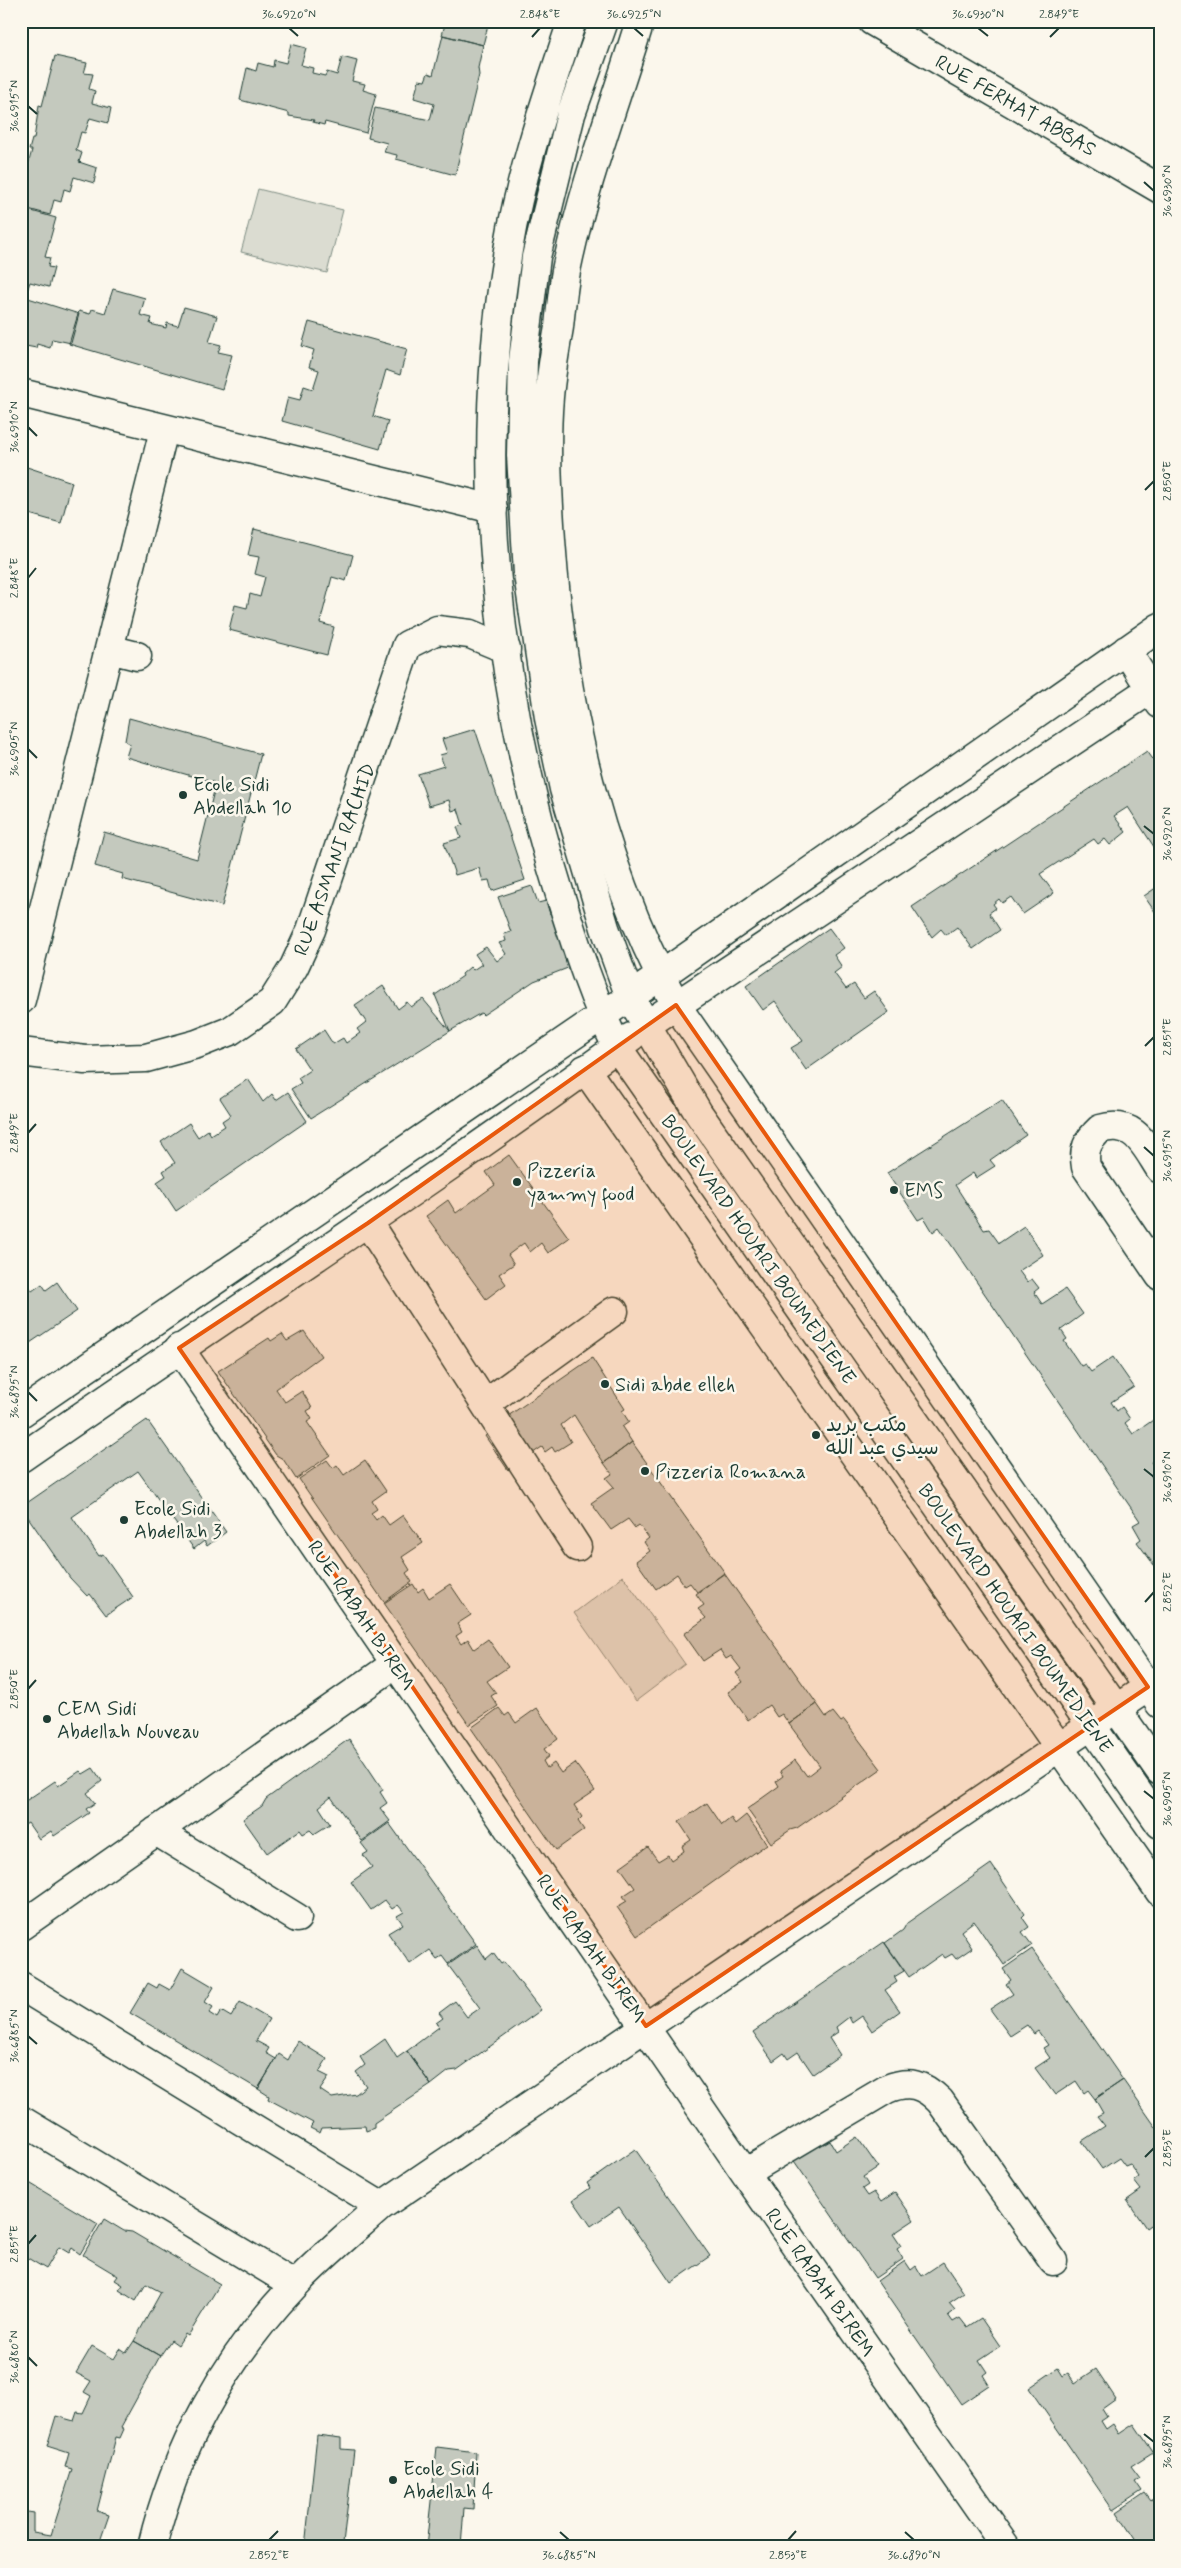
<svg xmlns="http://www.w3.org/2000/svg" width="1181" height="2568" font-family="Mynerve,'Playpen Sans Arabic',sans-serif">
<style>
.green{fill:#dbdcd1;stroke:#7d8c82}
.building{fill:#c4c9be;stroke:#1f3d34}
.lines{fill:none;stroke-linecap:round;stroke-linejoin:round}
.minor-casing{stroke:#1f3d34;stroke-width:31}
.major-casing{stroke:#1f3d34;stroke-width:31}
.minor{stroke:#fbf7ec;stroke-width:28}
.major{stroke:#fbf7ec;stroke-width:28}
.marked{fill:#e8590c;fill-opacity:0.2;stroke:#e8590c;stroke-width:4;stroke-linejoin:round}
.ticks{fill:none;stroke:#1f3d34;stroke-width:2}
.poi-dot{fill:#1f3d34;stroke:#fbf7ec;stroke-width:2}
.labels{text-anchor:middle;stroke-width:5;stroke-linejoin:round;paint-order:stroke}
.street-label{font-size:20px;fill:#1f3d34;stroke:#fbf7ec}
.poi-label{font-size:20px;fill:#1f3d34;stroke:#fbf7ec;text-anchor:start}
.neatline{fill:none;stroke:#1f3d34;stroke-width:2}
.ticks-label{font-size:12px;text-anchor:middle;fill:#1f3d34}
</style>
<rect width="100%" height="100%" fill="#fbf7ec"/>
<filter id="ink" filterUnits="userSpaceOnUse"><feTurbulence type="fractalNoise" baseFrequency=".02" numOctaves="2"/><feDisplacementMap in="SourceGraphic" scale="10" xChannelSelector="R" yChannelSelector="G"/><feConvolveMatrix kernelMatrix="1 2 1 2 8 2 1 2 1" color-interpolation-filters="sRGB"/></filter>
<g filter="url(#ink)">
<path class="green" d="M 258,189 L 343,210 L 327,273 L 241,252 Z
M 623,1576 L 685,1664 L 636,1701 L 574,1613 Z"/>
<path class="building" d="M 446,21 L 489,21 L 483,45 L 442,35 Z
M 443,35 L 483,45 L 478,68 L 479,75 L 455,175 L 396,159 L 397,155 L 384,152 L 387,143 L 368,138 L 375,108 L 430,120 L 434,104 L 414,98 L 419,80 L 425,81 L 428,73 L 433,75 Z
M 291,44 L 306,48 L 301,65 L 313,68 L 312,73 L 325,76 L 327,72 L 337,75 L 342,57 L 357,61 L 352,81 L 365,84 L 363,90 L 376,94 L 366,133 L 325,122 L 324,125 L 313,122 L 314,120 L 289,116 L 289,113 L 240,100 L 247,68 L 256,71 L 258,63 L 273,67 L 274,60 L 286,63 Z
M 55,56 L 87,63 L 84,73 L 93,74 L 89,89 L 95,91 L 92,103 L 111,108 L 108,123 L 90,118 L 85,133 L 81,132 L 76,150 L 82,153 L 79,162 L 97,168 L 94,183 L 74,177 L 70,191 L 64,189 L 61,202 L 54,200 L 50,215 L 21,207 L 21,191 L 32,150 L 29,150 L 32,139 L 34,139 L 39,105 L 42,106 Z
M 21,208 L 56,218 L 45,257 L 50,258 L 48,267 L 54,268 L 49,287 L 30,282 L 25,297 L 79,314 L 71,343 L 52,339 L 50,348 L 37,344 L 36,348 L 21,345 Z
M 113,289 L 145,298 L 140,315 L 152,318 L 150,324 L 166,328 L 167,323 L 178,326 L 184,307 L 217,316 L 209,342 L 221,345 L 218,352 L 232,355 L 222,389 L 69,344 L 79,311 L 90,314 L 92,309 L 105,313 Z
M 309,322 L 407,349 L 400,375 L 386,370 L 373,416 L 388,421 L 380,449 L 282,421 L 288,397 L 300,400 L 304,386 L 313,389 L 319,370 L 309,367 L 314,350 L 302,346 Z
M 21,465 L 72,482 L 61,523 L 22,512 L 21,516 Z
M 254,529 L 353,555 L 346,581 L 332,577 L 320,623 L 334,627 L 327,655 L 229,630 L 235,605 L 247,608 L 250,594 L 260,597 L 265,577 L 255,574 L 259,557 L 248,555 Z
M 129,718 L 261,754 L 222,906 L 122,879 L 123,874 L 95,866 L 104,832 L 197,859 L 216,783 L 126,757 L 130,744 L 125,741 Z
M 475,729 L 525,880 L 492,891 L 489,880 L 483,881 L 479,868 L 455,875 L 444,843 L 461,838 L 457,827 L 463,825 L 458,809 L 452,811 L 449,800 L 429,806 L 418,774 L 444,766 L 440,755 L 447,753 L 442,739 Z
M 1147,751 L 1160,769 L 1160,856 L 1128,807 L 1114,816 L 1126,832 L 1110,845 L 1105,839 L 1098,844 L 1094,839 L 1040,874 L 1054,893 L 1023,914 L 1011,897 L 1002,903 L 999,899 L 993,904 L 996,908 L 989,913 L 1000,930 L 973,949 L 957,927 L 946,935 L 941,929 L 932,937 L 912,907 Z
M 1160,885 L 1160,919 L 1144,896 Z
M 532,886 L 538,903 L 546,901 L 550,914 L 555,913 L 573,966 L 534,981 L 483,1015 L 481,1013 L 450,1031 L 435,995 L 463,976 L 462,974 L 470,967 L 473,970 L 482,964 L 475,954 L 486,947 L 497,961 L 506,954 L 499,943 L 506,941 L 504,934 L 511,932 L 498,897 Z
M 829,928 L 844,948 L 834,955 L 842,967 L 834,973 L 846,989 L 854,984 L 864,998 L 874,991 L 889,1012 L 806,1070 L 791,1048 L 803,1041 L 775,1001 L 763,1010 L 746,986 Z
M 383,986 L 398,1009 L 407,1002 L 411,1007 L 423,999 L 450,1031 L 311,1118 L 291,1089 L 301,1083 L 298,1078 L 310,1070 L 296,1049 L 324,1030 L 333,1044 L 343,1038 L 346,1043 L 360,1033 L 357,1029 L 366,1022 L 355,1005 Z
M 248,1079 L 263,1102 L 272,1094 L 276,1100 L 288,1092 L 307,1121 L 176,1211 L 157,1182 L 166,1176 L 163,1171 L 175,1163 L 161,1142 L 189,1123 L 198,1137 L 208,1130 L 211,1135 L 225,1126 L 222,1121 L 231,1115 L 220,1098 Z
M 1002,1100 L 1026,1135 L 990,1160 L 995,1166 L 976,1178 L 973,1173 L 955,1185 L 984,1230 L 989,1229 L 999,1243 L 1024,1226 L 1043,1255 L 1019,1271 L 1027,1282 L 1032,1279 L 1039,1288 L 1034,1292 L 1042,1304 L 1065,1289 L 1083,1314 L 1061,1330 L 1067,1339 L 1064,1341 L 1081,1366 L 1085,1364 L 1091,1372 L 1113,1357 L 1134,1387 L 1111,1402 L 1117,1411 L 1122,1407 L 1130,1419 L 1125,1423 L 1133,1434 L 1156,1418 L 1160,1424 L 1160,1455 L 1151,1462 L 1158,1472 L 1151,1476 L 1160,1488 L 1160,1573 L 1137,1542 L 1141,1539 L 1133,1525 L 1140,1521 L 939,1227 L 933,1232 L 924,1217 L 918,1220 L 887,1173 Z
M 509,1155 L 569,1238 L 548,1253 L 541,1243 L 530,1252 L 524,1243 L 508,1255 L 514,1264 L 499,1274 L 506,1284 L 486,1299 L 426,1216 L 448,1200 L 456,1213 L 495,1185 L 486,1172 Z
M 21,1274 L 32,1291 L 42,1284 L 46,1290 L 57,1282 L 77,1311 L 21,1349 Z
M 304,1331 L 321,1356 L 276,1389 L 285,1402 L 302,1391 L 312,1408 L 307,1411 L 312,1419 L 307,1422 L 330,1455 L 296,1479 L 283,1459 L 276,1455 L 218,1371 L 269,1338 L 271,1341 L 282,1334 L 287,1341 Z
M 592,1358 L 625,1409 L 622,1411 L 629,1422 L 622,1427 L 632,1442 L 604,1463 L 574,1415 L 561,1425 L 571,1442 L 555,1452 L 552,1447 L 545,1452 L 542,1447 L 508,1470 L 485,1436 L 504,1423 L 508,1416 Z
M 147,1420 L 226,1532 L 207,1546 L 204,1541 L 194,1549 L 138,1471 L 72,1517 L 99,1556 L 103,1554 L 133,1597 L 106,1615 L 90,1594 L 87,1596 L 70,1578 L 21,1507 Z
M 632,1442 L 725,1573 L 697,1592 L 690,1583 L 685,1586 L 677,1574 L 656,1589 L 636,1561 L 650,1551 L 644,1542 L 649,1538 L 639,1525 L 635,1528 L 628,1519 L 611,1530 L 591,1503 L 614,1487 L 606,1478 L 612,1474 L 604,1463 Z
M 327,1460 L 333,1468 L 337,1465 L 344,1475 L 365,1460 L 386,1491 L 372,1501 L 377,1509 L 371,1513 L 376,1520 L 382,1515 L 389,1525 L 403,1515 L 423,1543 L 402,1557 L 410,1570 L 406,1573 L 412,1582 L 384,1602 L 299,1479 Z
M 724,1573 L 817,1704 L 789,1724 L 782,1714 L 777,1717 L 769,1705 L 748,1720 L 728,1692 L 743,1682 L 736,1673 L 741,1669 L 731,1656 L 726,1659 L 720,1650 L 703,1661 L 684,1634 L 706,1618 L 698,1609 L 704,1605 L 696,1594 Z
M 413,1584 L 418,1592 L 423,1588 L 429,1598 L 450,1584 L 471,1615 L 457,1624 L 462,1632 L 456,1636 L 461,1644 L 468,1639 L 474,1649 L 488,1639 L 508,1667 L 487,1681 L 496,1693 L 491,1696 L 498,1706 L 469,1725 L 384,1603 Z
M 817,1704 L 826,1717 L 833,1712 L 841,1722 L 844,1720 L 881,1769 L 797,1828 L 790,1830 L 771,1843 L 747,1809 L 779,1786 L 776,1781 L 783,1776 L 780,1771 L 795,1760 L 807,1776 L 820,1766 L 789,1724 Z
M 499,1708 L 505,1716 L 509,1713 L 516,1723 L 537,1708 L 558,1739 L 544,1749 L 549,1756 L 543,1761 L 547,1768 L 554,1763 L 561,1773 L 575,1763 L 595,1791 L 574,1805 L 582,1817 L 578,1821 L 584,1830 L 556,1850 L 471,1728 Z
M 349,1739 L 383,1790 L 380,1792 L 387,1803 L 380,1808 L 390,1821 L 362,1841 L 331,1797 L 319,1807 L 330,1824 L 314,1834 L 310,1830 L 303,1834 L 300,1830 L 267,1853 L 243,1819 L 262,1806 L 266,1799 Z
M 93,1768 L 102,1781 L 87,1793 L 95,1803 L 86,1809 L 89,1813 L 54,1836 L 51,1831 L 39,1839 L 28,1823 L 21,1827 L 21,1804 L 55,1781 L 58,1786 L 80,1771 L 83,1774 Z
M 707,1803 L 722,1825 L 731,1818 L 735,1824 L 746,1815 L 767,1844 L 637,1936 L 617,1907 L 627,1901 L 623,1896 L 635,1888 L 620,1867 L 648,1847 L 658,1861 L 668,1855 L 671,1860 L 684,1851 L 682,1846 L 691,1840 L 679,1822 Z
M 389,1823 L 476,1944 L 448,1964 L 442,1956 L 437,1959 L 430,1950 L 410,1964 L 388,1933 L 403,1924 L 397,1916 L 404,1912 L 398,1905 L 392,1909 L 385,1900 L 371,1910 L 351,1882 L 372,1867 L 363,1855 L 368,1852 L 361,1843 Z
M 991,1864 L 1025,1914 L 1022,1917 L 1029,1927 L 1022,1932 L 1032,1945 L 1004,1965 L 974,1921 L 961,1931 L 972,1948 L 956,1959 L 952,1954 L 945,1958 L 942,1954 L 909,1977 L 885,1943 L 903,1930 L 907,1923 Z
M 884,1942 L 904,1971 L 894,1977 L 897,1982 L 885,1990 L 900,2011 L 872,2031 L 862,2016 L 852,2023 L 849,2017 L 836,2027 L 838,2032 L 829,2038 L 840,2055 L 813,2074 L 798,2052 L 788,2059 L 784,2053 L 773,2061 L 753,2032 Z
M 477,1945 L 486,1959 L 493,1953 L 501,1964 L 504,1962 L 541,2010 L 457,2070 L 449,2071 L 431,2085 L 407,2051 L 439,2027 L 436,2023 L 443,2018 L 439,2013 L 455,2001 L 467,2017 L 480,2008 L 448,1965 Z
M 1032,1949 L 1123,2080 L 1095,2099 L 1088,2090 L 1084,2093 L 1076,2081 L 1055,2095 L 1035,2068 L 1050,2058 L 1043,2048 L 1048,2045 L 1038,2031 L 1034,2034 L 1027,2025 L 1010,2036 L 990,2009 L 1013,1994 L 1006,1984 L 1011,1980 L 1003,1969 Z
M 182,1968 L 214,1987 L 205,2002 L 213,2007 L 209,2013 L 217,2018 L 221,2011 L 231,2017 L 240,2002 L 269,2019 L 256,2041 L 269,2048 L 266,2053 L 276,2059 L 258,2089 L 130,2013 L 148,1983 L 157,1988 L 159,1984 L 170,1990 Z
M 385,2039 L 397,2058 L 407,2051 L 431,2085 L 374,2123 L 374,2128 L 366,2131 L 365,2126 L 322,2128 L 320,2133 L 310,2128 L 313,2123 L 268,2099 L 269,2096 L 258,2089 L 279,2054 L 288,2060 L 298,2041 L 327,2059 L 319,2072 L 329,2077 L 320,2090 L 332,2098 L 356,2094 L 366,2086 L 356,2072 L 365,2065 L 360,2057 Z
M 1123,2080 L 1160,2133 L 1160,2218 L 1146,2228 L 1127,2200 L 1141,2190 L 1134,2181 L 1139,2177 L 1130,2164 L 1125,2166 L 1119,2158 L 1102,2169 L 1082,2141 L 1105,2126 L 1097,2116 L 1103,2113 L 1095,2099 Z
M 819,2136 L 825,2144 L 830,2141 L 836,2151 L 857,2137 L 878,2167 L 863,2177 L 868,2185 L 862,2189 L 867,2196 L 874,2192 L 881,2202 L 895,2192 L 914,2220 L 893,2234 L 901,2246 L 897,2249 L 903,2259 L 875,2278 L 790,2155 Z
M 635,2149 L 710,2256 L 671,2283 L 619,2207 L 591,2226 L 573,2200 L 590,2188 L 587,2183 Z
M 21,2178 L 98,2224 L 80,2254 L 72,2248 L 69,2253 L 59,2247 L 46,2269 L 21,2254 Z
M 104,2219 L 124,2231 L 132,2232 L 220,2284 L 188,2336 L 185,2334 L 178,2345 L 171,2340 L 160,2356 L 134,2341 L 161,2292 L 146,2284 L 136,2301 L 119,2290 L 123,2285 L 115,2280 L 118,2276 L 83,2255 Z
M 905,2261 L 911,2270 L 916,2266 L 922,2276 L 943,2262 L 964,2293 L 949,2303 L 955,2310 L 948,2315 L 953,2322 L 960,2318 L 967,2327 L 981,2318 L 1000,2346 L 979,2360 L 987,2372 L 983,2375 L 989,2385 L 961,2404 L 877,2281 Z
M 134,2341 L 160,2356 L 121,2427 L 124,2429 L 120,2438 L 116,2437 L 97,2511 L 109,2515 L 98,2547 L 21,2547 L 21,2511 L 33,2513 L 33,2532 L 51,2535 L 72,2469 L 65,2467 L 69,2453 L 47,2446 L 56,2416 L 74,2421 L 77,2412 L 83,2413 L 91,2396 L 84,2392 L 91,2381 L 76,2373 L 92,2346 L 114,2359 L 120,2349 L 126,2353 Z
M 1058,2368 L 1063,2376 L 1068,2373 L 1075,2383 L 1096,2369 L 1116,2399 L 1102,2409 L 1107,2417 L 1101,2421 L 1106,2429 L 1113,2424 L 1119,2434 L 1134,2424 L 1153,2452 L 1131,2466 L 1140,2478 L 1135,2481 L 1142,2491 L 1113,2510 L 1029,2388 Z
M 317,2435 L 341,2438 L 341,2449 L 354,2450 L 343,2543 L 370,2547 L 305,2547 Z
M 437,2447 L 476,2452 L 473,2509 L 464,2508 L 461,2547 L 426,2547 Z
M 1145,2493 L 1151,2501 L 1155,2498 L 1160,2505 L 1160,2547 L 1140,2547 L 1117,2512 Z"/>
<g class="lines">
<defs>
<path id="minor" d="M 640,21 C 615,103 585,181 567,266 C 563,286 561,306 559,327 C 555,350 551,374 549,397 C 545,445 548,493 551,540 C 562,701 599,863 676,1005 L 1160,1704
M 872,21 L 1160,189
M 21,393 L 493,509
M 109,649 L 137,656
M 1126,650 L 1160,704
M 630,997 L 1160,627
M 21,1000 L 164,430
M 645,1026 L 1160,683
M 21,1052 L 85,1060 L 146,1058 L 197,1044 L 230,1031 L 272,1002 L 294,967 L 311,930 L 407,645 L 437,630 L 470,634 L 506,649
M 585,1069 L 1160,1892
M 1160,1169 C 1144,1144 1134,1119 1100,1129 C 1087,1141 1083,1150 1086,1167 L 1160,1276
M 368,1223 L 577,1547
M 179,1348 L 745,2173 L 1006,2547
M 485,1404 L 614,1311
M 156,1831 L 297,1918
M 21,1926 L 395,1664
M 21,1986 L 381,2206
M 21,2120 L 295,2285
M 745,2173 L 887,2089 C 909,2080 923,2084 940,2101 L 1053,2261
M 152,2547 C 175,2450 225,2358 294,2286 C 321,2257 352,2232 381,2206 L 1160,1679"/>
<path id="major" d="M 572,21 C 547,97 521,171 508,250 C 472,464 496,692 561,898 C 577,949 593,999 617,1047 L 1160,1824
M 604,21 L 571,114 L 536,257 L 523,361 L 521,455 L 528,574 L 549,718 L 564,789 L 605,928 L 630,997 L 699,1114 L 1160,1771
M 21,1413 L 616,1006
M 21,1458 C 224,1317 432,1183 631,1037"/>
</defs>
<use href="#minor" class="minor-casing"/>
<use href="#major" class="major-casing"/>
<use href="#minor" class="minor"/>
<use href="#major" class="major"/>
</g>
</g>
<path class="marked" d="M 676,1005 L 1148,1687 L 646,2026 L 179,1348 L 368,1223 Z"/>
<path class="ticks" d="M 289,28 L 298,36M 634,28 L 643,36M 978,28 L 988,36M 532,37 L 540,28M 1050,37 L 1059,28M 28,106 L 37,114M 1144,182 L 1154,191M 28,427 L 37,436M 1145,490 L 1154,481M 28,578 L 36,568M 28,749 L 37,758M 1144,826 L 1154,834M 1145,1046 L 1154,1037M 28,1133 L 36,1124M 1144,1147 L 1154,1156M 28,1392 L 37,1401M 1144,1469 L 1154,1477M 1145,1602 L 1154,1592M 28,1689 L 36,1680M 1144,1791 L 1154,1799M 28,2036 L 37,2044M 1145,2157 L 1154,2148M 28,2244 L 36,2235M 28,2357 L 37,2366M 1144,2434 L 1154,2442M 560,2532 L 569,2540M 905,2532 L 914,2540M 269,2540 L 278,2531M 788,2540 L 796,2531"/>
<g class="poi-dot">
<circle cx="183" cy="795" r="5"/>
<circle cx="517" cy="1182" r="5"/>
<circle cx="894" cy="1190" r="5"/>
<circle cx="605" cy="1384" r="5"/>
<circle cx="816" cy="1435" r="5"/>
<circle cx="645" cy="1471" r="5"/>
<circle cx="124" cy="1520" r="5"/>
<circle cx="47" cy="1719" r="5"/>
<circle cx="393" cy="2480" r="5"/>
</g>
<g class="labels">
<g class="street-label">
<text transform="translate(1016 105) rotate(30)" y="7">RUE FERHAT ABBAS</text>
<text transform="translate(334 859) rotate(-70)" y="7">RUE ASMANI RACHID</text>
<text transform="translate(759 1249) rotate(55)" y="7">BOULEVARD HOUARI BOUMEDIENE</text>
<text transform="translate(362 1615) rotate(56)" y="7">RUE RABAH BIREM</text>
<text transform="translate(1016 1618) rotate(55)" y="7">BOULEVARD HOUARI BOUMEDIENE</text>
<text transform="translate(592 1948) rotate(55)" y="7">RUE RABAH BIREM</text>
<text transform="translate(821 2282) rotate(55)" y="7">RUE RABAH BIREM</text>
</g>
<g class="poi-label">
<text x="193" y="791">Ecole Sidi<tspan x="193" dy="23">Abdellah 10</tspan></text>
<text x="527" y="1177">Pizzeria<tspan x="527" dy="23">yammy food</tspan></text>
<text x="904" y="1197">EMS</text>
<text x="615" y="1391">Sidi abde elleh</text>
<text x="826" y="1431">مكتب بريد<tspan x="826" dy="23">سيدي عبد الله</tspan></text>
<text x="655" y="1478">Pizzeria Romana</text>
<text x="134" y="1515">Ecole Sidi<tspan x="134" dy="23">Abdellah 3</tspan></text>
<text x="57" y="1715">CEM Sidi<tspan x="57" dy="23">Abdellah Nouveau</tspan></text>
<text x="403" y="2475">Ecole Sidi<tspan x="403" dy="23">Abdellah 4</tspan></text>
</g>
</g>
<rect width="1181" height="2568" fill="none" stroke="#fbf7ec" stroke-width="55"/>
<rect x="28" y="28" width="1126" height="2512" class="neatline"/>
<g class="ticks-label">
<text x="289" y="18">36.6920°N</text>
<text x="540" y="18">2.848°E</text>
<text x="634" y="18">36.6925°N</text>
<text x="978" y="18">36.6930°N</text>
<text x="1059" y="18">2.849°E</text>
<text transform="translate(14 106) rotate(-90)" y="4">36.6915°N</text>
<text transform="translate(1167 191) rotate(-90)" y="4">36.6930°N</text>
<text transform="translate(14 427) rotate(-90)" y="4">36.6910°N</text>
<text transform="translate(1167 481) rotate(-90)" y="4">2.850°E</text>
<text transform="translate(14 578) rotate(-90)" y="4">2.848°E</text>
<text transform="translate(14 749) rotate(-90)" y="4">36.6905°N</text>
<text transform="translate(1167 834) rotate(-90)" y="4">36.6920°N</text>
<text transform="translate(1167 1037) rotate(-90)" y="4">2.851°E</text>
<text transform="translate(14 1133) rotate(-90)" y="4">2.849°E</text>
<text transform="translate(1167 1156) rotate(-90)" y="4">36.6915°N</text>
<text transform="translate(14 1392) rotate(-90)" y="4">36.6895°N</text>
<text transform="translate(1167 1477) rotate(-90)" y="4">36.6910°N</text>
<text transform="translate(1167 1592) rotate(-90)" y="4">2.852°E</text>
<text transform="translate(14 1689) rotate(-90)" y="4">2.850°E</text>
<text transform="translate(1167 1799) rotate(-90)" y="4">36.6905°N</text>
<text transform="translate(14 2036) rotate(-90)" y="4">36.6885°N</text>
<text transform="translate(1167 2148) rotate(-90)" y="4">2.853°E</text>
<text transform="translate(14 2244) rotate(-90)" y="4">2.851°E</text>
<text transform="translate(14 2357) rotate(-90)" y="4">36.6880°N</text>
<text transform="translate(1167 2442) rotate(-90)" y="4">36.6895°N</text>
<text x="269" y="2559">2.852°E</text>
<text x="569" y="2559">36.6885°N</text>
<text x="788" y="2559">2.853°E</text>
<text x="914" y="2559">36.6890°N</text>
</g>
</svg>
